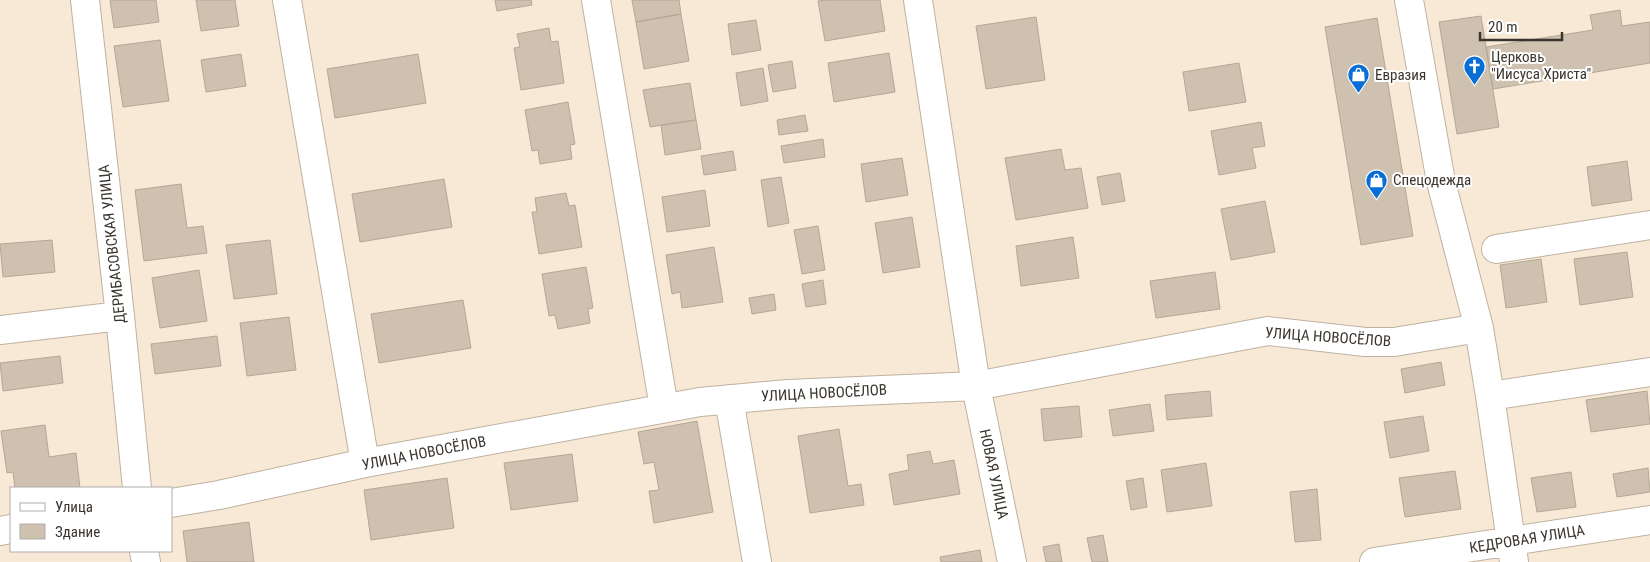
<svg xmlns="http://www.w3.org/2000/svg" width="1650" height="562" font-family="'Roboto Condensed',sans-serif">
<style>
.building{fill:#cfc1af;stroke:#b4a795}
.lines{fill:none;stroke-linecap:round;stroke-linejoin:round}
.minor-casing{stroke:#bfb2a0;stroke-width:30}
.minor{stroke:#fff;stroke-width:28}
.labels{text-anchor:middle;stroke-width:4;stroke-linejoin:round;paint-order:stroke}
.poi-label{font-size:15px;fill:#3a352e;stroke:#fff;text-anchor:start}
.street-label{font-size:15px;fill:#3a352e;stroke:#fff}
</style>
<rect width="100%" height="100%" fill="#f7e9d6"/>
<path class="building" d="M 110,0 L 156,0 L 159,22 L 114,28 Z
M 196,0 L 235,0 L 239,26 L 201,31 Z
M 495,0 L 531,0 L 532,5 L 497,11 Z
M 632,0 L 679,0 L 681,14 L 636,22 Z
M 827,0 L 880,0 L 885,31 L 825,41 L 818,1 Z
M 1620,10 L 1622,26 L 1650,22 L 1650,63 L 1493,89 L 1486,47 L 1593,30 L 1590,15 Z
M 681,14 L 689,61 L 644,69 L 636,22 Z
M 1481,16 L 1499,127 L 1457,134 L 1439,22 Z
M 1036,17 L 1045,80 L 986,89 L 976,26 Z
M 1377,18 L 1413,236 L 1361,245 L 1325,27 Z
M 756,20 L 761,50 L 732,55 L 728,24 Z
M 549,28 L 551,42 L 558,41 L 564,83 L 521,90 L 514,48 L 520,47 L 517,34 Z
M 160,40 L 169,101 L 123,107 L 114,46 Z
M 889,53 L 895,92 L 834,102 L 828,63 Z
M 241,54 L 246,86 L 206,92 L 201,60 Z
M 418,54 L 426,103 L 335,118 L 327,69 Z
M 792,61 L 796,88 L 773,92 L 768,65 Z
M 1239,63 L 1246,102 L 1189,111 L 1183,72 Z
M 763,68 L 768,101 L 741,106 L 736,73 Z
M 690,83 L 696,120 L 650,127 L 643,90 Z
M 568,102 L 575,144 L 570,145 L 572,159 L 540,164 L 538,150 L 532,151 L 525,110 Z
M 805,115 L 808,131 L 779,135 L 777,120 Z
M 696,120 L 701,149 L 665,155 L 661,125 Z
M 1261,122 L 1265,146 L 1252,148 L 1256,168 L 1219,175 L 1211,131 Z
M 823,139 L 825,157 L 784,163 L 781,146 Z
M 1061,149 L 1065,170 L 1081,168 L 1088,208 L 1016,220 L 1005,158 Z
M 733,151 L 736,170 L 704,175 L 701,156 Z
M 902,158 L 908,195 L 866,202 L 861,164 Z
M 1627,161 L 1632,200 L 1592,206 L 1587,167 Z
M 1120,173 L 1125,201 L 1102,205 L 1097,177 Z
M 781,177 L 789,223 L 768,227 L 761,180 Z
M 444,179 L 452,227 L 360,242 L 352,194 Z
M 181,184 L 187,228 L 203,226 L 207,253 L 144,261 L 135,190 Z
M 705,190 L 710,226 L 667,232 L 662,197 Z
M 566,193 L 569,206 L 575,205 L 582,247 L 539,254 L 532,212 L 537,212 L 535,198 Z
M 1265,201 L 1275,252 L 1231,260 L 1221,209 Z
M 912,217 L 920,267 L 883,273 L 875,223 Z
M 818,226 L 825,270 L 802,274 L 794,230 Z
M 1073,237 L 1079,278 L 1021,286 L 1016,246 Z
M 52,240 L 55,272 L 3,277 L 0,244 Z
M 270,240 L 277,294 L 234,299 L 226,245 Z
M 714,247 L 723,302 L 682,308 L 680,292 L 672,294 L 666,255 Z
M 1627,252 L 1633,297 L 1580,305 L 1574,259 Z
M 1541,259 L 1547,302 L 1506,308 L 1500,265 Z
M 586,267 L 593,308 L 588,309 L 590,323 L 558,329 L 555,315 L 549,316 L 542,274 Z
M 199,270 L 207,321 L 160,328 L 152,278 Z
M 1215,272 L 1220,309 L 1156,318 L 1150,281 Z
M 823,280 L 826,304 L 806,307 L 802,284 Z
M 774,294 L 776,310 L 752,314 L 749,298 Z
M 463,300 L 471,348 L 379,363 L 371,314 Z
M 289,317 L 296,370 L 247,376 L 240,323 Z
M 217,336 L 221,366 L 155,374 L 151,344 Z
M 60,356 L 63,383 L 3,391 L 0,363 Z
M 1441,362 L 1445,385 L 1405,393 L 1401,369 Z
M 1210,391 L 1212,416 L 1167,420 L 1165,395 Z
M 1647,391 L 1650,424 L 1591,432 L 1586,400 Z
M 1150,404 L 1154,431 L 1113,436 L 1109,410 Z
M 1079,406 L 1082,437 L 1044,441 L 1041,409 Z
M 1423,416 L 1429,451 L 1390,458 L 1384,422 Z
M 697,421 L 713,512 L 654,523 L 649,491 L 659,490 L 654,462 L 644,464 L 638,432 Z
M 45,425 L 49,457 L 76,453 L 80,488 L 15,488 L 13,472 L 7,473 L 1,431 Z
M 839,429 L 848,486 L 861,484 L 864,505 L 810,513 L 798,436 Z
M 930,451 L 933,464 L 954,460 L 960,494 L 894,505 L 889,474 L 909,470 L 907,455 Z
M 572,454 L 578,501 L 511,510 L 504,463 Z
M 1206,463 L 1212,506 L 1167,512 L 1161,470 Z
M 1648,468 L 1650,492 L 1617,497 L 1613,474 Z
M 1455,471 L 1461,509 L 1405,517 L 1399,478 Z
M 1571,472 L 1576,507 L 1537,512 L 1531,478 Z
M 447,478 L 454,528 L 371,540 L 364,490 Z
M 1143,478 L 1147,507 L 1131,510 L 1126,481 Z
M 1317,489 L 1321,540 L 1295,542 L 1290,492 Z
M 249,522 L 254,562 L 187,562 L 183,531 Z
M 1103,535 L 1108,562 L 1092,562 L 1087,538 Z
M 1059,544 L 1062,562 L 1046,562 L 1043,547 Z
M 980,550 L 982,562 L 941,562 L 940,557 Z"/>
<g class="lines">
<defs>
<path id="minor" d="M 85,0 L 120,316 L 137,488
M 287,0 L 365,463
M 596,0 L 664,408
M 918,0 L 976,386 L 1012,562
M 1409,0 L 1441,182 L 1479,328 L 1490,396 L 1514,562
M 1496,249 L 1650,225
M 0,330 L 120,316
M 1490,396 L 1650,372
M 729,399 L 757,562
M 171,503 L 219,495 L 365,463 L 700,402 L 788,394 L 976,386 L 1268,331 L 1365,342 L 1394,342 L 1479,328
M 0,531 L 11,529
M 144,551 L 146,562
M 1374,562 L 1650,520"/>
</defs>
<use href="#minor" class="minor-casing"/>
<use href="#minor" class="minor"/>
</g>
<defs>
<symbol id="church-pin" viewBox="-11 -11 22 30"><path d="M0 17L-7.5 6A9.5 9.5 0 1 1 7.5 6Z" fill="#076ed6" stroke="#fff"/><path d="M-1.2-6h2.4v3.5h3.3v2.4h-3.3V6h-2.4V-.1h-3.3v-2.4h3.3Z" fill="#fff"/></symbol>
<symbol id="shop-pin" viewBox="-11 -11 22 30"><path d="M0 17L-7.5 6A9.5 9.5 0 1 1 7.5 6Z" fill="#076ed6" stroke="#fff"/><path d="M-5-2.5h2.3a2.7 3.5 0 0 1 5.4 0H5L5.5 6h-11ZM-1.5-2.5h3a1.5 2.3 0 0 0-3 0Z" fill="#fff"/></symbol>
</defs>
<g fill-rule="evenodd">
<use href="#church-pin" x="1462" y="54" width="25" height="34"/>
<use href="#shop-pin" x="1346" y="62" width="25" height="34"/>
<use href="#shop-pin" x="1364" y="168" width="25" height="34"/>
</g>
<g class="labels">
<g class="poi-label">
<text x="1491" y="62">Церковь<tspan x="1491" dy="17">"Иисуса Христа"</tspan></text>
<text x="1375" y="80">Евразия</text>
<text x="1393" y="185">Спецодежда</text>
</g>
<g class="street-label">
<text transform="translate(112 244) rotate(-96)" y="5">ДЕРИБАСОВСКАЯ УЛИЦА</text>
<text transform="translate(1328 337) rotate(4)" y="5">УЛИЦА НОВОСЁЛОВ</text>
<text transform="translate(824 393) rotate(-3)" y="5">УЛИЦА НОВОСЁЛОВ</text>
<text transform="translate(424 453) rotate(-11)" y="5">УЛИЦА НОВОСЁЛОВ</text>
<text transform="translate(994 474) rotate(78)" y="5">НОВАЯ УЛИЦА</text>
<text transform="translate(1527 539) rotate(-9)" y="5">КЕДРОВАЯ УЛИЦА</text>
</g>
</g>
<rect x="10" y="487" width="162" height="65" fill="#ffffff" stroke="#b0aeab"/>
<rect x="20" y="503" width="25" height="8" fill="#ffffff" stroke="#b0aeab"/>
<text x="55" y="512" font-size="15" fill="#3a352e">Улица</text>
<rect x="20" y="524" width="25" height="15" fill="#cfc1af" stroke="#b0aeab"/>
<text x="55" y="537" font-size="15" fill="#3a352e">Здание</text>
<path d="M1480 32v8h82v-8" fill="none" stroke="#3a352e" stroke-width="2.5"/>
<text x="1488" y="32" font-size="15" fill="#3a352e" stroke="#ffffff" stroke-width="4" paint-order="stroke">20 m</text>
</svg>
